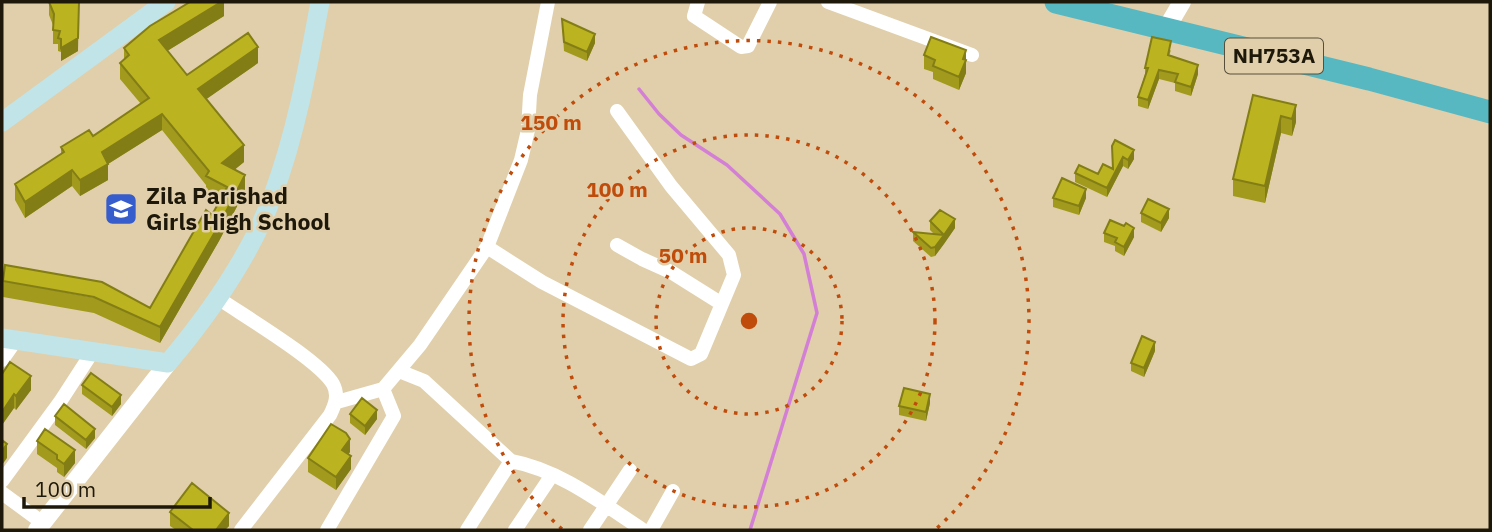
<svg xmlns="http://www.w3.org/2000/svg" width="1492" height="532" font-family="'IBM Plex Sans',sans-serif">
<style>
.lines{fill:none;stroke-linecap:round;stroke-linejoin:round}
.stream{stroke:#d47fd6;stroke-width:3.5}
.minor{stroke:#fff;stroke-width:14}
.tertiary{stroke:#fff;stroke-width:18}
.secondary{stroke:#c0e4e8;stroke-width:19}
.trunk{stroke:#57b8c2;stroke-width:23}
.wall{fill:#a19a1c}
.shaded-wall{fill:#837d16}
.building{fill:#bbb320;stroke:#837d16;stroke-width:2}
.ring{fill:none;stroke:#c04c0c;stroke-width:3.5;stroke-dasharray:3.5 7}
.labels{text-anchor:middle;stroke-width:5;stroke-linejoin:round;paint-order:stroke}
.shield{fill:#e0cfaa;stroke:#584f3a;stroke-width:2}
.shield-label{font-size:21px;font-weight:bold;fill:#1e180a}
.poi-label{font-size:23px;font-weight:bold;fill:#1e180a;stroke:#e0cfaa;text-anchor:start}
.centre{fill:#c04c0c;stroke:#e0cfaa;stroke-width:3.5}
.ring-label{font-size:21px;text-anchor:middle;font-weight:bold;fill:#c04c0c;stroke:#e0cfaa;stroke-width:5;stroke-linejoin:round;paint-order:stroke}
</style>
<rect width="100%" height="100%" fill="#e0cfaa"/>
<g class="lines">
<path class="stream" d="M 639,89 L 659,114 L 681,135 L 727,165 L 780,214 L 804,254 L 817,313 L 750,530"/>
<path class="minor" d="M 698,2 L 694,16 L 741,47 L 748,46 L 770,2
M 828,2 L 972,55
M 617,245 L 642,259 L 671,272 L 722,304
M 487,247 L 542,282 L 691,359 L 701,354 L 734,275 L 729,255 L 671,186 L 617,111
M 218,298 C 244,316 319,360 333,384 C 339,395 335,405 330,415 L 241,530
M 2,360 L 16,340
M 399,371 L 424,381 L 511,461 L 467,530
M 337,402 L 383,389 L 420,345 L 487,247 L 521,160 L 528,130 L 530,95 L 548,2
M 511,461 C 560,470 603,504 643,530
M 2,481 L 60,402 L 93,351
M 2,493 L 43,523
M 327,530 L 394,416 L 383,389
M 515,530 L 552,475
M 590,530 L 630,470
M 651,530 L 673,491"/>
<path class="tertiary" d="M 1166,29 L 1182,2
M 37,530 L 168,363"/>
<path class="secondary" d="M 2,122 L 166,2
M 2,338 L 168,363 C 210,313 250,257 273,195 C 296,133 308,67 320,2"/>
<path class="trunk" d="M 1056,2 L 1369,79 L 1490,112"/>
</g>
<path class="wall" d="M 49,2 L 78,51 L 61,61 L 61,52 L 58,51 L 58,44 L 53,44 L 53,25 L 49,15 Z
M 224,2 L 224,16 L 167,51 L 187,75 L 258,63 L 206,99 L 244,162 L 234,170 L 245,191 L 219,241 L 160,343 L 94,313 L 3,297 L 3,281 L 150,308 L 212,215 L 220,199 L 206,192 L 206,185 L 162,130 L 108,164 L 108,180 L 80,196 L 72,186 L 25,218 L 15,200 L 15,184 L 61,154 L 61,147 L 93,136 L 141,104 L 120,79 L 120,63 L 124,60 L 124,48 Z
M 562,19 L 595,43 L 587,61 L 564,51 Z
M 1171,50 L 1169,56 L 1198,74 L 1191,96 L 1175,91 L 1175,83 L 1159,79 L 1148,109 L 1138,106 L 1138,97 L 1145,74 L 1145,68 Z
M 924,55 L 966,63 L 966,73 L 959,90 L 933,79 L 933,72 L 924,69 Z
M 1253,95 L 1296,105 L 1296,122 L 1292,136 L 1281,133 L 1265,203 L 1233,196 L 1233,179 Z
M 1112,146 L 1134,159 L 1128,169 L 1123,166 L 1107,197 L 1075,182 L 1075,173 L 1098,174 L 1113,169 Z
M 1053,198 L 1086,198 L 1079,215 L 1053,207 Z
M 1141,213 L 1169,218 L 1161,232 L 1141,222 Z
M 930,221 L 955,228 L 935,256 L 931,257 L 913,241 L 913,232 L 934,234 L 930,230 Z
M 1104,233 L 1134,237 L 1124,256 L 1115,251 L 1115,246 L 1104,242 Z
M 1155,351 L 1144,377 L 1131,371 L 1131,363 Z
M 2,374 L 31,390 L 16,410 L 14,408 L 2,425 Z
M 82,385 L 121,404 L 112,416 L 82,394 Z
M 930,403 L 926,421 L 899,415 L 899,406 Z
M 350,414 L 377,419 L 365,435 L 350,423 Z
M 55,416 L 95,438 L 86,449 L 55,425 Z
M 37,441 L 75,463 L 64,477 L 57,472 L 57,468 L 37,454 Z
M 350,452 L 348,454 L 351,469 L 336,490 L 308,472 L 308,458 Z
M 170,512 L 229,526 L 225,530 L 176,530 L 170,526 Z"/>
<path class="shaded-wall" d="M 79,2 L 78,51 L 61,61 L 61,48 Z
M 221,2 L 224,2 L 224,16 L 159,56 L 159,40 Z
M 595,34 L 595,43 L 587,61 L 587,52 Z
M 258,47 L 258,63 L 198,105 L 198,89 Z
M 966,50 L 966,73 L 959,90 L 959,77 L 963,59 Z
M 1198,65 L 1198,74 L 1191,96 L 1191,87 Z
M 1159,70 L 1159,79 L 1148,109 L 1148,100 Z
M 1296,105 L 1296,122 L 1292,136 L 1292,119 Z
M 162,114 L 162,130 L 108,164 L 108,180 L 80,196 L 80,180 L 102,152 Z
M 1281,116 L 1281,133 L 1265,203 L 1265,186 Z
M 244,145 L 244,162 L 222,180 L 222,163 Z
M 1134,150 L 1134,159 L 1128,169 L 1128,160 Z
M 1123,157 L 1123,166 L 1107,197 L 1107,188 Z
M 72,170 L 72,186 L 25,218 L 25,202 Z
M 245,175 L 245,191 L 219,241 L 160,343 L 160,327 Z
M 1086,189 L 1086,198 L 1079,215 L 1079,206 Z
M 1169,209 L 1169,218 L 1161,232 L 1161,223 Z
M 955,219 L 955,228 L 944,244 L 944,235 Z
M 1134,228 L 1134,237 L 1124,256 L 1124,247 Z
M 944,235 L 944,244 L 935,256 L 935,247 Z
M 1155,342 L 1155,351 L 1144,377 L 1144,368 Z
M 31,376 L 31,390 L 16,410 L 16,396 Z
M 14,394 L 14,408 L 2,425 L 2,412 Z
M 930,394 L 930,403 L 926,421 L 926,412 Z
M 121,395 L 121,404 L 112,416 L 112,407 Z
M 377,410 L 377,419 L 365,435 L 365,426 Z
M 95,429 L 95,438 L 86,449 L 86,440 Z
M 350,439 L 350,452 L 342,463 L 342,450 Z
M 7,444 L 7,458 L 2,465 L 2,451 Z
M 75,450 L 75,463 L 64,477 L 64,464 Z
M 351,456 L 351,469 L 336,490 L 336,477 Z
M 229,513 L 229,526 L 225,530 L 216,530 Z"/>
<path class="building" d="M 49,2 L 79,2 L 78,38 L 61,48 L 61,39 L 58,38 L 60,31 L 53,30 L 54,14 Z
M 190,2 L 221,2 L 159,40 L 187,75 L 248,33 L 258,47 L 198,89 L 244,145 L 222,163 L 245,175 L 219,225 L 160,327 L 94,297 L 3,281 L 5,265 L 102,282 L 150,308 L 206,210 L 212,215 L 227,187 L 206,176 L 209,171 L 162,114 L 102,152 L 108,164 L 80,180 L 72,170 L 25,202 L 15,184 L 64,152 L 61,147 L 89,130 L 93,136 L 149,98 L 120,63 L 129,55 L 124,48 L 150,26 Z
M 562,19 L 595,34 L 587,52 L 564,42 Z
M 931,37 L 966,50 L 963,59 L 966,60 L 959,77 L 933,66 L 935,60 L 924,55 Z
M 1152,37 L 1171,41 L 1168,55 L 1198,65 L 1191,87 L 1175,82 L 1178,74 L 1159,70 L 1148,100 L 1138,97 L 1148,68 L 1145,68 Z
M 1253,95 L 1296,105 L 1292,119 L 1281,116 L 1265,186 L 1233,179 Z
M 1115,140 L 1134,150 L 1128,160 L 1123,157 L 1107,188 L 1075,173 L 1079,165 L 1098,174 L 1103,164 L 1113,169 L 1112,146 Z
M 1062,178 L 1086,189 L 1079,206 L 1053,198 Z
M 1148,199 L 1169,209 L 1161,223 L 1141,213 Z
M 940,210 L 955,219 L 944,235 L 930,221 Z
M 1110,220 L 1124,226 L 1126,223 L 1134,228 L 1124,247 L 1115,242 L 1117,238 L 1104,233 Z
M 913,232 L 944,235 L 935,247 L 931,248 Z
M 1142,336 L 1155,342 L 1144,368 L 1131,363 Z
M 10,362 L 31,376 L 16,396 L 14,394 L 2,412 L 2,374 Z
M 91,373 L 121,395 L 112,407 L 82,385 Z
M 904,388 L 930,394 L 926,412 L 899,406 Z
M 362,398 L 377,410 L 365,426 L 350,414 Z
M 64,404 L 95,429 L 86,440 L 55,416 Z
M 331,424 L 346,433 L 350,439 L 342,450 L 351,456 L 336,477 L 308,458 Z
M 45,429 L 75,450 L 64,464 L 57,459 L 57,455 L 37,441 Z
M 2,440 L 7,444 L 2,451 Z
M 192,483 L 229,513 L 216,530 L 193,530 L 170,512 Z"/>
<g class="ring">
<circle cx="749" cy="321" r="93"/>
<circle cx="749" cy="321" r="186"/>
<path d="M562 529A280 280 0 1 1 936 529"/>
</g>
<defs>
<symbol id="school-square" viewBox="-11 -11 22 22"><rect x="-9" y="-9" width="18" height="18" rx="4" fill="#375dcd" stroke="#e0cfaa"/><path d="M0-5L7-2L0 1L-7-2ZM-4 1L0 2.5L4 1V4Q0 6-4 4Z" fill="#fff"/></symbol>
</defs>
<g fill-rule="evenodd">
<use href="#school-square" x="102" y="190" width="38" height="38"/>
</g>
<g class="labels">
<rect class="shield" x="1225" y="38.5" width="98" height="35" rx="5"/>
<g class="shield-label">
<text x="1274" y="63">NH753A</text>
</g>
<g class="poi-label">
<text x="146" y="204">Zila Parishad<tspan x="146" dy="26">Girls High School</tspan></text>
</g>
</g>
<circle cx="749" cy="321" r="10" class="centre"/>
<g class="ring-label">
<text x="551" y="130">150 m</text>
<text x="617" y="197">100 m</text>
<text x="683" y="263">50 m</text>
</g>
<rect width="1492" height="532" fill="none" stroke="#1e180a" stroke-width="7"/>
<path d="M24 497v10h186v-10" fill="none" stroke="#1e180a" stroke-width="3.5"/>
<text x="35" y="497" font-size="21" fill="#1e180a" stroke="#e0cfaa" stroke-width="5" paint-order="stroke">100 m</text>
</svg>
